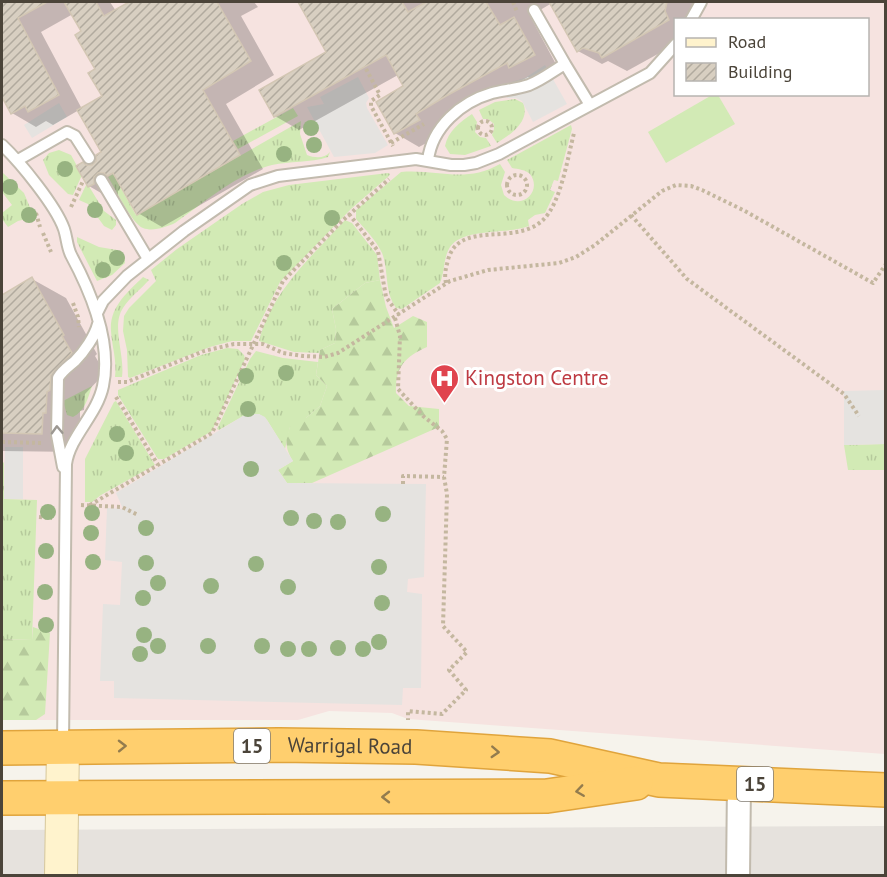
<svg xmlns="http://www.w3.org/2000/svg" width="887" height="877" font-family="'PT Sans',sans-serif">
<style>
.industrial{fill:#e6e2dd}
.medical{fill:#f6e3e0;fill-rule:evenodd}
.grass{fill:url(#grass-tufts)}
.forest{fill:url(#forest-firs)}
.pitch{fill:#d2eab5}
.parking{fill:#e5e3e0}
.shadow{fill:#0003;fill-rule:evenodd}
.building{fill:url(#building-hatch);stroke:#d3c7b4;stroke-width:1.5}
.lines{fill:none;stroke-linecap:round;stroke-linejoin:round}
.lane-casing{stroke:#c2bbae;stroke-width:14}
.street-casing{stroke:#c2bbae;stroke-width:26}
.secondary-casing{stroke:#d6c79b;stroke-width:34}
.highway-casing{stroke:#e0a43c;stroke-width:36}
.path{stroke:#c4b79f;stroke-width:4;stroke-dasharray:3 3;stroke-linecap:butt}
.lane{stroke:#fff;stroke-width:10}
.street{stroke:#fff;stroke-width:22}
.secondary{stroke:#fff3cd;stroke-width:32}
.highway{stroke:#ffcf6e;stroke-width:33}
.tree{fill:#97b381}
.oneway{stroke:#9c9892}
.oneway2{stroke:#937c4e}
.labels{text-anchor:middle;stroke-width:6;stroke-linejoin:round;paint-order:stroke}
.shield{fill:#fff;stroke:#817c74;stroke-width:1.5}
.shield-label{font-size:20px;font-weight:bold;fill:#4b4439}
.health-label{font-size:21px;fill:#be3a42;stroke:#fff;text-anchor:start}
.street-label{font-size:21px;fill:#4b4439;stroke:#fff}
</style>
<defs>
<pattern id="grass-tufts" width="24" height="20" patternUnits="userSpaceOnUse" patternTransform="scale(1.5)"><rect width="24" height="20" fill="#d2eab5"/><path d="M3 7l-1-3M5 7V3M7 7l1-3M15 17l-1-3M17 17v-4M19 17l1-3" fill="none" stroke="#b6ca9c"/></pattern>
<pattern id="forest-firs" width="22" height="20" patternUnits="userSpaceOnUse" patternTransform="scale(1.5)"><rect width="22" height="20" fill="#d2eab5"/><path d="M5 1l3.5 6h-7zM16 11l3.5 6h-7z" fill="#b6ca9c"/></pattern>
<pattern id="building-hatch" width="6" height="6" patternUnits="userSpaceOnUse" patternTransform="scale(1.5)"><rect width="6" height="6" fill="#d8cfc1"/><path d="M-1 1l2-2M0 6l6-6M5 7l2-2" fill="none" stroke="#b1aa9e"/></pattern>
</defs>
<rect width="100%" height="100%" fill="#f6f3ec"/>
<path class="industrial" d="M 885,826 L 885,875 L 2,875 L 2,830 Z"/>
<path class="medical" d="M 2,2 L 885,2 L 885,754 L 408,719 L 392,713 L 329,711 L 298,720 L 2,720 ZM 676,20 L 868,20 L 868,94 L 676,94 Z"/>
<path class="grass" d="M 515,99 L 523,103 C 531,121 510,135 497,143 L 492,135 L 494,129 L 494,124 L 488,119 L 483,119 L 479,110 L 495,102 Z
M 293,108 L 298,116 L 238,149 L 233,141 Z
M 472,114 L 477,122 L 475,132 L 480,137 L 486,138 L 491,146 L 465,155 L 450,154 L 445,146 C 448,131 460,122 472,114 Z
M 301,121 L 300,134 L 307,155 C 315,158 324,159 330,152 L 328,157 C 310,163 290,161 272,165 C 236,174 205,202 175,223 C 166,227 153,232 143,228 C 132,224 115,188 108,177 L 113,174 L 136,215 Z
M 571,125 L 572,129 L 558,181 L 554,180 L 550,190 L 555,192 L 545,213 L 535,215 L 528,220 L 529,226 C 506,235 464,227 450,247 C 443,258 445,272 440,283 L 402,309 L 396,308 C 384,291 389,271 382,253 C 376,240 365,229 356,219 L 356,210 L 401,172 C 438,169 465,184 500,164 L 505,172 L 501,185 L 504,195 C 521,212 543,191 530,174 C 526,170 518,169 512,168 L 507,160 Z
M 59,150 L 71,155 L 82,175 L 73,195 L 68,194 L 49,175 L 43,160 L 49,153 Z
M 2,172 L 24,193 L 34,217 L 18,221 L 8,227 L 2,219 L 2,213 L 12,205 L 2,192 Z
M 388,173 L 390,174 L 389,176 L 351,209 L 280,282 L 251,341 L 232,341 L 210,347 L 130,378 L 128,377 L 127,350 L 123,331 L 124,316 L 129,308 L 156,281 L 151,270 L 177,249 L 242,204 L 263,192 L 289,185 Z
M 87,183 L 104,211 L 116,220 L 116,225 L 112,230 L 104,226 L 88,204 L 79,200 Z
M 345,220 L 352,223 L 377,255 L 380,280 L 365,283 L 332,309 L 336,329 L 335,343 L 320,350 L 319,353 L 294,352 L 259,341 C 272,291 311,257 345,220 Z
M 77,237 L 99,247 L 117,250 L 124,257 L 125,263 L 112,275 L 97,281 L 77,242 Z
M 143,277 L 149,280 C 141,289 130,297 123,308 C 111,326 125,354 122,377 L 115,377 C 117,360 112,347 111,331 C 109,307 128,292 143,277 Z
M 227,348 L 238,349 L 244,355 L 245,359 L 212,431 L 164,459 L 158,459 L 118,395 L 118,390 L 201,355 Z
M 256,351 L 283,358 L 318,362 L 316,375 L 327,386 L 320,406 L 306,418 L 290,427 L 285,449 L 267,420 L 259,414 L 245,415 L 219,430 L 217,429 L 250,359 Z
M 92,386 C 88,398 85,411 73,417 L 67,415 L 63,401 Z
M 116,401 L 155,465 L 101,495 L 92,502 L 85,502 L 85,459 L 114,402 Z
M 885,444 L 885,470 L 848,470 L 844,445 Z
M 2,461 L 4,463 L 4,499 L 37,500 L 32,640 L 2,639 Z"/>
<path class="forest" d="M 380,280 L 386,307 L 394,328 L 413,316 L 427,322 L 427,347 C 404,357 395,368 396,393 L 409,406 L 439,409 L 439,427 L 312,483 L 287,483 L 278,470 L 293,461 C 282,444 287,435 294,417 L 306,418 L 320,406 L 327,386 L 316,375 L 320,350 L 335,343 L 336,329 L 332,309 L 365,283 Z
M 33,627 L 50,633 L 45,714 L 36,720 L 2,720 L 2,639 L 32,640 Z"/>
<path class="pitch" d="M 712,95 L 718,95 L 735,124 L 666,163 L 648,132 Z"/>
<path class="parking" d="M 545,65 L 567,104 L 533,122 L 522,101 L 516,98 L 507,98 L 505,84 L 525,78 Z
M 358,77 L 369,98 L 366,103 L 367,108 L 388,145 L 375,153 L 334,157 L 307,107 L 324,104 L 320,97 Z
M 59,103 L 67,117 L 32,138 L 24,125 Z
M 885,390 L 885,444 L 844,445 L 844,391 Z
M 251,414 L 259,414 L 265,417 L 293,461 L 278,470 L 287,483 L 426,484 L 424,577 L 408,579 L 407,592 L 422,594 L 421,688 L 403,688 L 402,705 L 114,698 L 114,681 L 100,681 L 103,604 L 120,605 L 122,562 L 105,560 L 107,508 L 123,509 L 116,493 L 243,416 Z
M 5,447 L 23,447 L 23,499 L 4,499 Z"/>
<path class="shadow" d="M 2,2 L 110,2 L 116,11 L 132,2 L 254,2 L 258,7 L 241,16 L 274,75 L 226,104 L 263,169 L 162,227 L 138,213 L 122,186 L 118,191 L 118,197 L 113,200 L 89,186 L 87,166 L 93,166 L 103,153 L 79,110 L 53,125 L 46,121 L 36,127 L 12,113 L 2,94 ZM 73,14 L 83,32 L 97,70 L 104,97 L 82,109 L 41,32 Z
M 299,2 L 693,2 L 698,10 L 684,20 L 676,20 L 676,44 L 627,71 L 608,61 L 602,64 L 578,51 L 552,3 L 530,16 L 558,68 L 534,81 L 528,77 L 470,109 L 439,128 L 443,134 L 419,147 L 395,133 L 405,87 L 398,75 L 299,130 L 275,116 L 328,53 Z
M 32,279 L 66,298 L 97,354 L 95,356 L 105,373 L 85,394 L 84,410 L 80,411 L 80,431 L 76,431 L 76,452 L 2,451 L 2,296 Z"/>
<path class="building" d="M 2,2 L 47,2 L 18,18 L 59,95 L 28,112 L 25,106 L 11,114 L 2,97 Z
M 64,2 L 96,2 L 104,16 L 129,2 L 217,2 L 251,61 L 203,90 L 240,155 L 137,215 L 113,173 L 107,176 L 104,173 L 98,173 L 94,177 L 94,184 L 88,187 L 76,166 L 83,162 L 86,165 L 92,165 L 96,161 L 96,155 L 101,152 L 77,110 L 102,96 L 88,73 L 95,69 L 75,35 L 81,31 Z
M 298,2 L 402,2 L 408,12 L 426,2 L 486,2 L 500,25 L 514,17 L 535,55 L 509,68 L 507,63 L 446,96 L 416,114 L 420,120 L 394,134 L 376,102 L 403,86 L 386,55 L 274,117 L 259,90 L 326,52 Z
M 549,2 L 667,2 L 665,11 L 669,20 L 602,58 L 599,53 L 583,48 L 577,52 Z
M 32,277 L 64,335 L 62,336 L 72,353 L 51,375 L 50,390 L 47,392 L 46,413 L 43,413 L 42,434 L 2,433 L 2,295 Z"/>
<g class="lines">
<defs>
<path id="lane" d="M 534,10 L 565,64
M 691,20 L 701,2
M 2,145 C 20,162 56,206 64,229 C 67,238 67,247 71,255 C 91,292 112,343 103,386 C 97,415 70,436 66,464 L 63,743
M 18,160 L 67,132 L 75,136 L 89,158
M 428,160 C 432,127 461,102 492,93 C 504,90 517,89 529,85 C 542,80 553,71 565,64 L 590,105
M 101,180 L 148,259
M 97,313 L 103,301 L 127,276 L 184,231 L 250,185 L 278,176 L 416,159 L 451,165 L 464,165 L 476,163 L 499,154 L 650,73 L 676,44
M 63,467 L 57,435 L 58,378 C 62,371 68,367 75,361 C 84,352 95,336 98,324"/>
<path id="street" d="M 738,876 L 739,783"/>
<path id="secondary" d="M 61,876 L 63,747"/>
<g id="highway">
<path id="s1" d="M 2,748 L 279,745 L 416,747 L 550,756 L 659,780 L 886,790"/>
<path d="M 2,798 L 547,796 L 636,783"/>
</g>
</defs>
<use href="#lane" class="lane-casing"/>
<use href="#street" class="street-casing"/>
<use href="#secondary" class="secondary-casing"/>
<use href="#highway" class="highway-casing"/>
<path class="path" d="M 513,2 L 517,12
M 366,69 L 380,95 L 371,101 L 371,106 L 393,146
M478 128a7 7 0 1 1 14 0a7 7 0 1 1-14 0Z
M 391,143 L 424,124
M507 185a10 10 0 1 1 20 0a10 10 0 1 1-20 0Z
M 71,207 L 83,181
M 36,213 L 40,227
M 349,214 L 378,251 L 386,297 L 399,315
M 631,215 L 687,279 L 844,394 L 859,416
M 43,233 L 51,252
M 446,283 C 444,274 446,268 448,260 C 459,219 514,247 543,220 C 561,203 568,156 574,133
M 73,303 L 78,317 L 79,327
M 395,318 L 400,336 L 398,389 L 423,416 L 442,431 L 447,439 L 444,477 L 447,494 L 443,626 L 467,652 L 449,670 L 466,690 L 442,714 L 408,711 L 408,720
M 118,382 L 127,382 L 204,351 L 234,344 L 263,344 L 283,353 L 303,356 L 324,357 L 338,353 L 450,281 L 488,270 L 559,263 L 576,257 L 595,245 L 662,191 L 676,185 L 691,186 L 702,190 L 743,210 L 873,283 L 886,264
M 116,397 L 158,465
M 2,442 L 43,443
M 403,484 L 403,476 L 444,477
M 81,505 L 122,507 L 138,515
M 90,505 L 212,433 L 283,281 L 342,221 L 389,179
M 39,517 L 52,518"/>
<use href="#lane" class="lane"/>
<use href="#street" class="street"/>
<use href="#secondary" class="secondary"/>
<use href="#highway" class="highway"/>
</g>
<g class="tree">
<circle cx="311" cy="128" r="8"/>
<circle cx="314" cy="145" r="8"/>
<circle cx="284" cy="154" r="8"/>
<circle cx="65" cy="169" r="8"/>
<circle cx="10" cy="187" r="8"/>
<circle cx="95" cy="210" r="8"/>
<circle cx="29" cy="215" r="8"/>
<circle cx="332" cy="218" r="8"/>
<circle cx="117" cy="258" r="8"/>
<circle cx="284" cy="263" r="8"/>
<circle cx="103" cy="270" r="8"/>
<circle cx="286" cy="373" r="8"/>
<circle cx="246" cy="376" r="8"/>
<circle cx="248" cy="409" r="8"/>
<circle cx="117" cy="434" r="8"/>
<circle cx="126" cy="453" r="8"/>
<circle cx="251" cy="469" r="8"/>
<circle cx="48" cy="512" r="8"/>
<circle cx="92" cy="513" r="8"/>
<circle cx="383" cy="514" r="8"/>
<circle cx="291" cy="518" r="8"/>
<circle cx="314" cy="521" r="8"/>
<circle cx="338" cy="522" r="8"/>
<circle cx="146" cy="528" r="8"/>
<circle cx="91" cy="533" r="8"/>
<circle cx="46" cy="551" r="8"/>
<circle cx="93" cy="562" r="8"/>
<circle cx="146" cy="563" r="8"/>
<circle cx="256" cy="564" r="8"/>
<circle cx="379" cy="567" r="8"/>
<circle cx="158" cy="583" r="8"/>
<circle cx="211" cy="586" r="8"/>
<circle cx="288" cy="587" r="8"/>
<circle cx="45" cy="592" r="8"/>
<circle cx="143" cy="598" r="8"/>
<circle cx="382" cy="603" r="8"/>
<circle cx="46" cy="625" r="8"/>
<circle cx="144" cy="635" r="8"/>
<circle cx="379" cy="642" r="8"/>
<circle cx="158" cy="646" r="8"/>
<circle cx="208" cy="646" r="8"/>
<circle cx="262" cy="646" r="8"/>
<circle cx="338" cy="648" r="8"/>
<circle cx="288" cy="649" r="8"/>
<circle cx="309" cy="649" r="8"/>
<circle cx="363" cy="649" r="8"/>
<circle cx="140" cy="654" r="8"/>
</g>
<defs><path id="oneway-chevron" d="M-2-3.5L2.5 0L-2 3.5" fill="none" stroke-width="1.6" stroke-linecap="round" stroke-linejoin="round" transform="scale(1.5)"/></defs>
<use class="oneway" href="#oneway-chevron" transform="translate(57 430) rotate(-92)"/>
<g class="oneway2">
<use href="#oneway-chevron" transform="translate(122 746) rotate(-1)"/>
<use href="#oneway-chevron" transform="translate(495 752) rotate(3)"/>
<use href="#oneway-chevron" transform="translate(580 791) rotate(172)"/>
<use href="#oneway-chevron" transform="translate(386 797) rotate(180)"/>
</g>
<defs>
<symbol id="hospital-pin" viewBox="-11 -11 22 30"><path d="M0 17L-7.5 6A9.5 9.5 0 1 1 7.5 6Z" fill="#e0444e" stroke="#fff"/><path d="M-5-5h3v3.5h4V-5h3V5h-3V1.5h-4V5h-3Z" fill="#fff"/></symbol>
</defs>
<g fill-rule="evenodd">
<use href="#hospital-pin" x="428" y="362" width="33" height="45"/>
</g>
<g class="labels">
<g class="shield">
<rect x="234" y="729" width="36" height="34" rx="4.5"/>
<rect x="737" y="767" width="36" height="34" rx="4.5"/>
</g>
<g class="shield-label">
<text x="252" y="753">15</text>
<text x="755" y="791">15</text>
</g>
<g class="health-label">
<text x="465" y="385">Kingston Centre</text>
</g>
<g class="street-label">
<text dy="7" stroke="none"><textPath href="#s1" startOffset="348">Warrigal Road</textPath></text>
</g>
</g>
<rect width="887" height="877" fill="none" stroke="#4b4439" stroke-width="6"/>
<rect x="674" y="18" width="195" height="78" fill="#ffffff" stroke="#b7b4b0" stroke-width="1.5"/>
<rect x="686" y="38" width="30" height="9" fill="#fff3cd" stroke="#b7b4b0" stroke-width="1.5"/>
<text x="728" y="48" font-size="18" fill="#4b4439">Road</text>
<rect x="686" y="63" width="30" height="18" fill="url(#building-hatch)" stroke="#b7b4b0" stroke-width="1.5"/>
<text x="728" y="78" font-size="18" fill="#4b4439">Building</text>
</svg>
